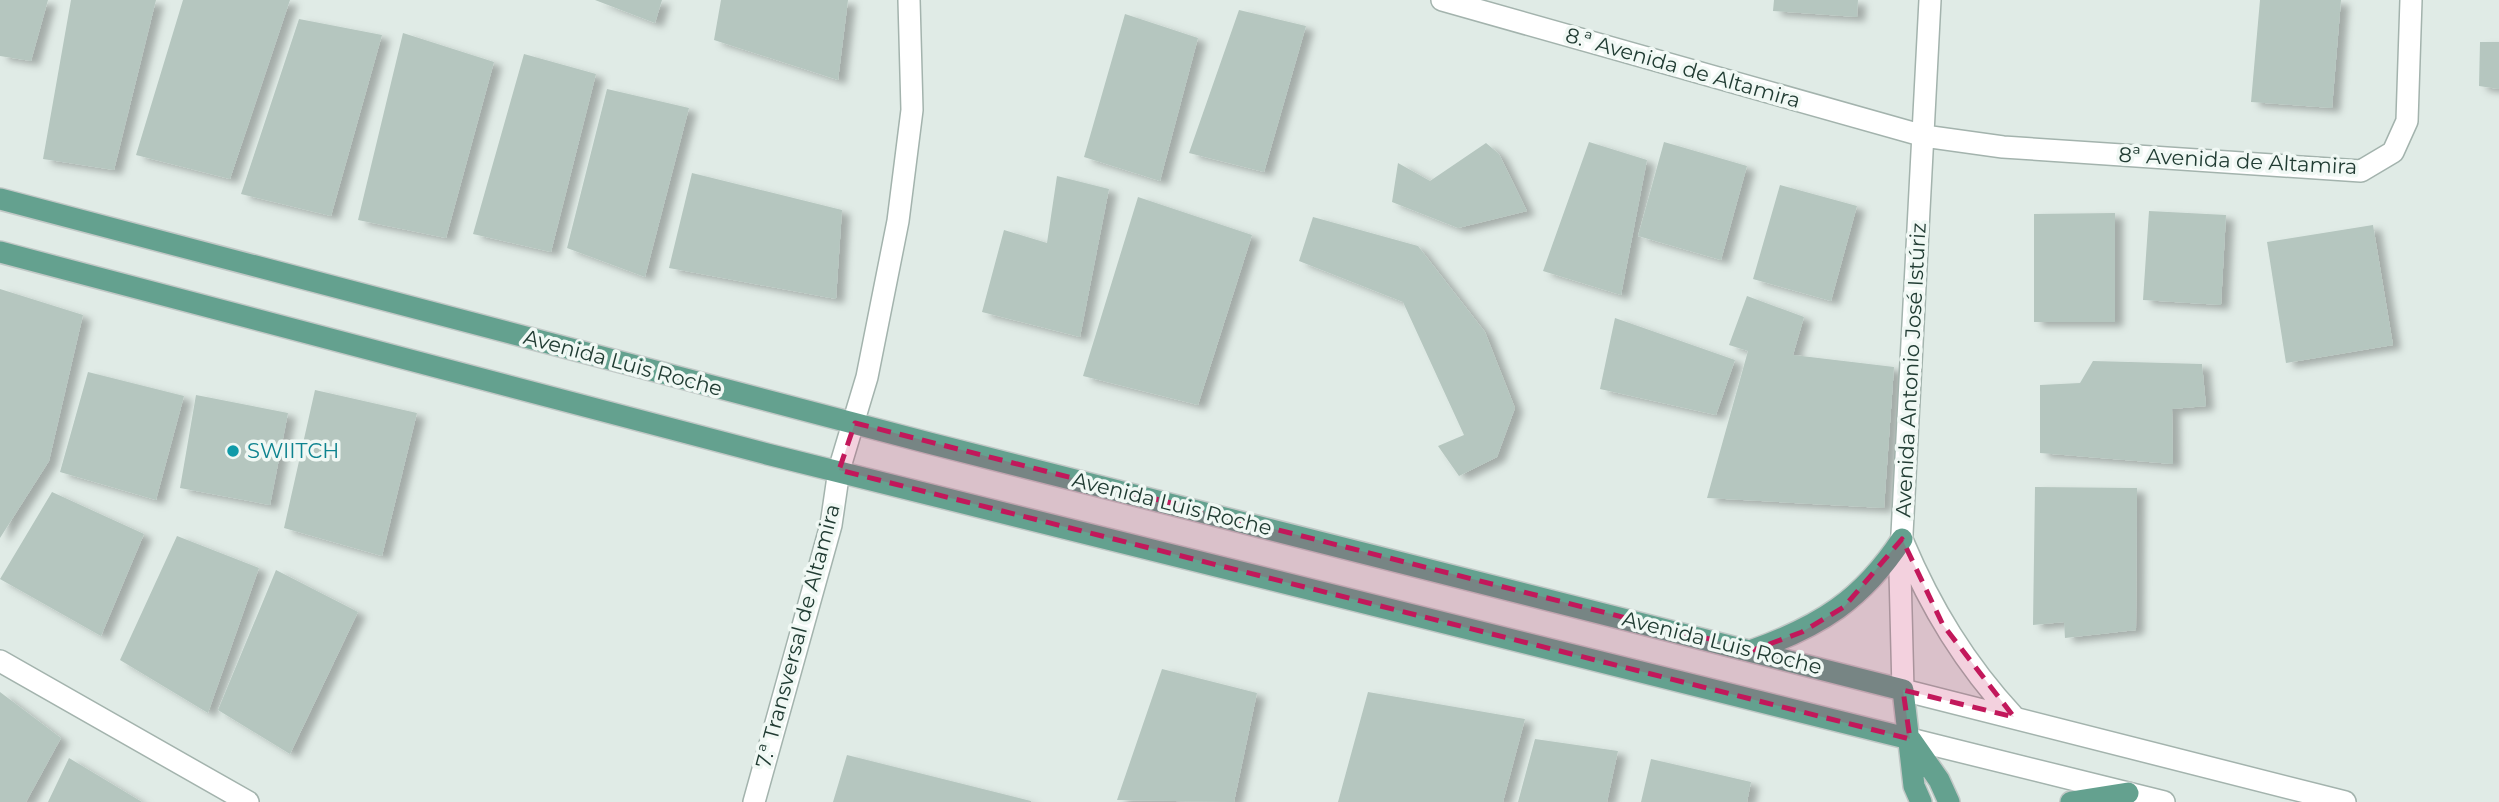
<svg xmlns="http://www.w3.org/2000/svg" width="2499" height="802" font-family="Montserrat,sans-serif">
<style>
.building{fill:#b5c6bf;filter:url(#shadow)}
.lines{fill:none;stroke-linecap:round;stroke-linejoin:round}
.minor-casing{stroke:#a3b3ad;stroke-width:24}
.major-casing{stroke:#c1c8c6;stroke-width:24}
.minor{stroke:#fff;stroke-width:21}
.major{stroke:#64a18f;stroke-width:21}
.marked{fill:#c2185b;fill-opacity:0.2;stroke:#c2185b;stroke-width:5;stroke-dasharray:14 9;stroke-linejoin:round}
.culture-dot{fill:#0f9aa8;stroke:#f0f8f4;stroke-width:2.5}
.labels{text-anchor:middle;stroke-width:7;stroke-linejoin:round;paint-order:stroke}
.street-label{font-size:21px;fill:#213c33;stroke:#f0f8f4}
.culture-label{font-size:21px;fill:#0d838f;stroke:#f0f8f4;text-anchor:start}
</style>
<defs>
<filter id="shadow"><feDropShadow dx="8" dy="4.5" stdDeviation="3.5" flood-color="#0004"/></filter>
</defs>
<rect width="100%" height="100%" fill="#e0ebe6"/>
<path class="building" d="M 0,0 L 48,0 L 31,61 L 0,56 Z
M 71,0 L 156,0 L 114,170 L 43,159 Z
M 183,0 L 290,0 L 230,179 L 136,155 Z
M 595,0 L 662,0 L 655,23 Z
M 721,0 L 848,0 L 838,80 L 714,40 Z
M 1774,0 L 1858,0 L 1857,17 L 1773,11 Z
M 2260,0 L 2341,0 L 2332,108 L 2251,102 Z
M 1239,10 L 1306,26 L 1264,172 L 1189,153 Z
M 1125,14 L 1198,38 L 1160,181 L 1084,157 Z
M 299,19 L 382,35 L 331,216 L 241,194 Z
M 403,33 L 494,62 L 446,238 L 358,220 Z
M 2480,42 L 2499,42 L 2499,89 L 2479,86 Z
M 524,54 L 596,74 L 551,252 L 473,234 Z
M 607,89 L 689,108 L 645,277 L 567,248 Z
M 1589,142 L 1647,160 L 1621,295 L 1543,271 Z
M 1664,142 L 1747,166 L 1721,260 L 1638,236 Z
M 1486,143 L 1499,154 L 1527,211 L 1458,228 L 1392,202 L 1398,163 L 1430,181 Z
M 692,173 L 842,210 L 836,299 L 669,268 Z
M 1057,176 L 1109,189 L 1080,337 L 982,312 L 1004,230 L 1047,243 Z
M 1780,185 L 1857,206 L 1831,301 L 1753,279 Z
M 1138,197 L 1252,235 L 1198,405 L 1083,376 Z
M 2149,211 L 2226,215 L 2221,305 L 2143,300 Z
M 2115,213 L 2115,322 L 2034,322 L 2034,214 Z
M 1313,217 L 1418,246 L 1485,332 L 1515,408 L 1497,457 L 1459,476 L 1438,446 L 1464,435 L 1403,302 L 1299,261 Z
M 2373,225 L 2393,345 L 2286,363 L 2267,242 Z
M 0,289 L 83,315 L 49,461 L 0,538 Z
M 1747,296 L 1804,317 L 1793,355 L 1894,367 L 1884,508 L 1707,498 L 1748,351 L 1729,345 Z
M 1615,318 L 1735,360 L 1716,415 L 1600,389 Z
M 2093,361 L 2202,364 L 2206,406 L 2172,409 L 2173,464 L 2040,453 L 2040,385 L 2080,383 Z
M 88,372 L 184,396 L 156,500 L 60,472 Z
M 315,390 L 417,413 L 382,556 L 284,528 Z
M 196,395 L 288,413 L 270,505 L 180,488 Z
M 2035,487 L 2137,488 L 2136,630 L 2065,638 L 2064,622 L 2033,625 Z
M 52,492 L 144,534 L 101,636 L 0,579 Z
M 177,536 L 259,568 L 208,713 L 120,660 Z
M 276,570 L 358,612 L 290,754 L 218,710 Z
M 1162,669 L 1257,693 L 1234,802 L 1117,800 Z
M 0,692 L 61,738 L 26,802 L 0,802 Z
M 1368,692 L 1525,719 L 1503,802 L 1338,802 Z
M 1535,739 L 1618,751 L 1607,802 L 1518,802 Z
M 847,755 L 1031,801 L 1031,802 L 833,802 Z
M 69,758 L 142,802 L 48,802 Z
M 1651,759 L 1751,782 L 1747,802 L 1641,802 Z"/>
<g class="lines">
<defs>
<path id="minor" d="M 1442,0 L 1924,136 L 2003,147 L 2361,171 L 2393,152 L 2407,121 L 2411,0
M 1930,0 L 1900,572 L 1903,690 L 2345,802
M 1903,542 C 1931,608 1965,664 2014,717
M 0,661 L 248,802
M 1910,739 L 2164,802
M 754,802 L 831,525 L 839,470 L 867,377 L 898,221 L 912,110 L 909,0"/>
<path id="major" d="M 0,199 L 929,443 L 1903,690 L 1914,786 L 1921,802
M 0,252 L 767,454 L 1910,739
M 1753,650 C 1820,626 1862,600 1902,539
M 1911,740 L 1939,780 L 1949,802
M 2071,802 L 2128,793"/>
</defs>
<use href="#minor" class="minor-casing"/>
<use href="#major" class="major-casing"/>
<use href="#minor" class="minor"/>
<use href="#major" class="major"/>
</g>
<path class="marked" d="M 855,423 L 1753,650 L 1802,632 L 1844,607 L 1902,539 L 1943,625 L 2014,717 L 1903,690 L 1910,739 L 839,470 Z"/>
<circle class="culture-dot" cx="233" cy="451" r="7"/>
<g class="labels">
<g class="street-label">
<text transform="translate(1683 68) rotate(16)" y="7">8.ª Avenida de Altamira</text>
<text transform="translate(2238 161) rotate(3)" y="7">8ª Avenida de Altamira</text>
<text transform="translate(623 363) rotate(15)" y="7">Avenida Luis Roche</text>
<text transform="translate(1911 370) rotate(-87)" y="7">Avenida Antonio José Istúriz</text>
<text transform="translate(1172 504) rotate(14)" y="7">Avenida Luis Roche</text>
<text transform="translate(798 636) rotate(-75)" y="7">7.ª Transversal de Altamira</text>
<text transform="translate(1722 643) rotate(14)" y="7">Avenida Luis Roche</text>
</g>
<g class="culture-label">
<text x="247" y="458">SWIITCH</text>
</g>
</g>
</svg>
